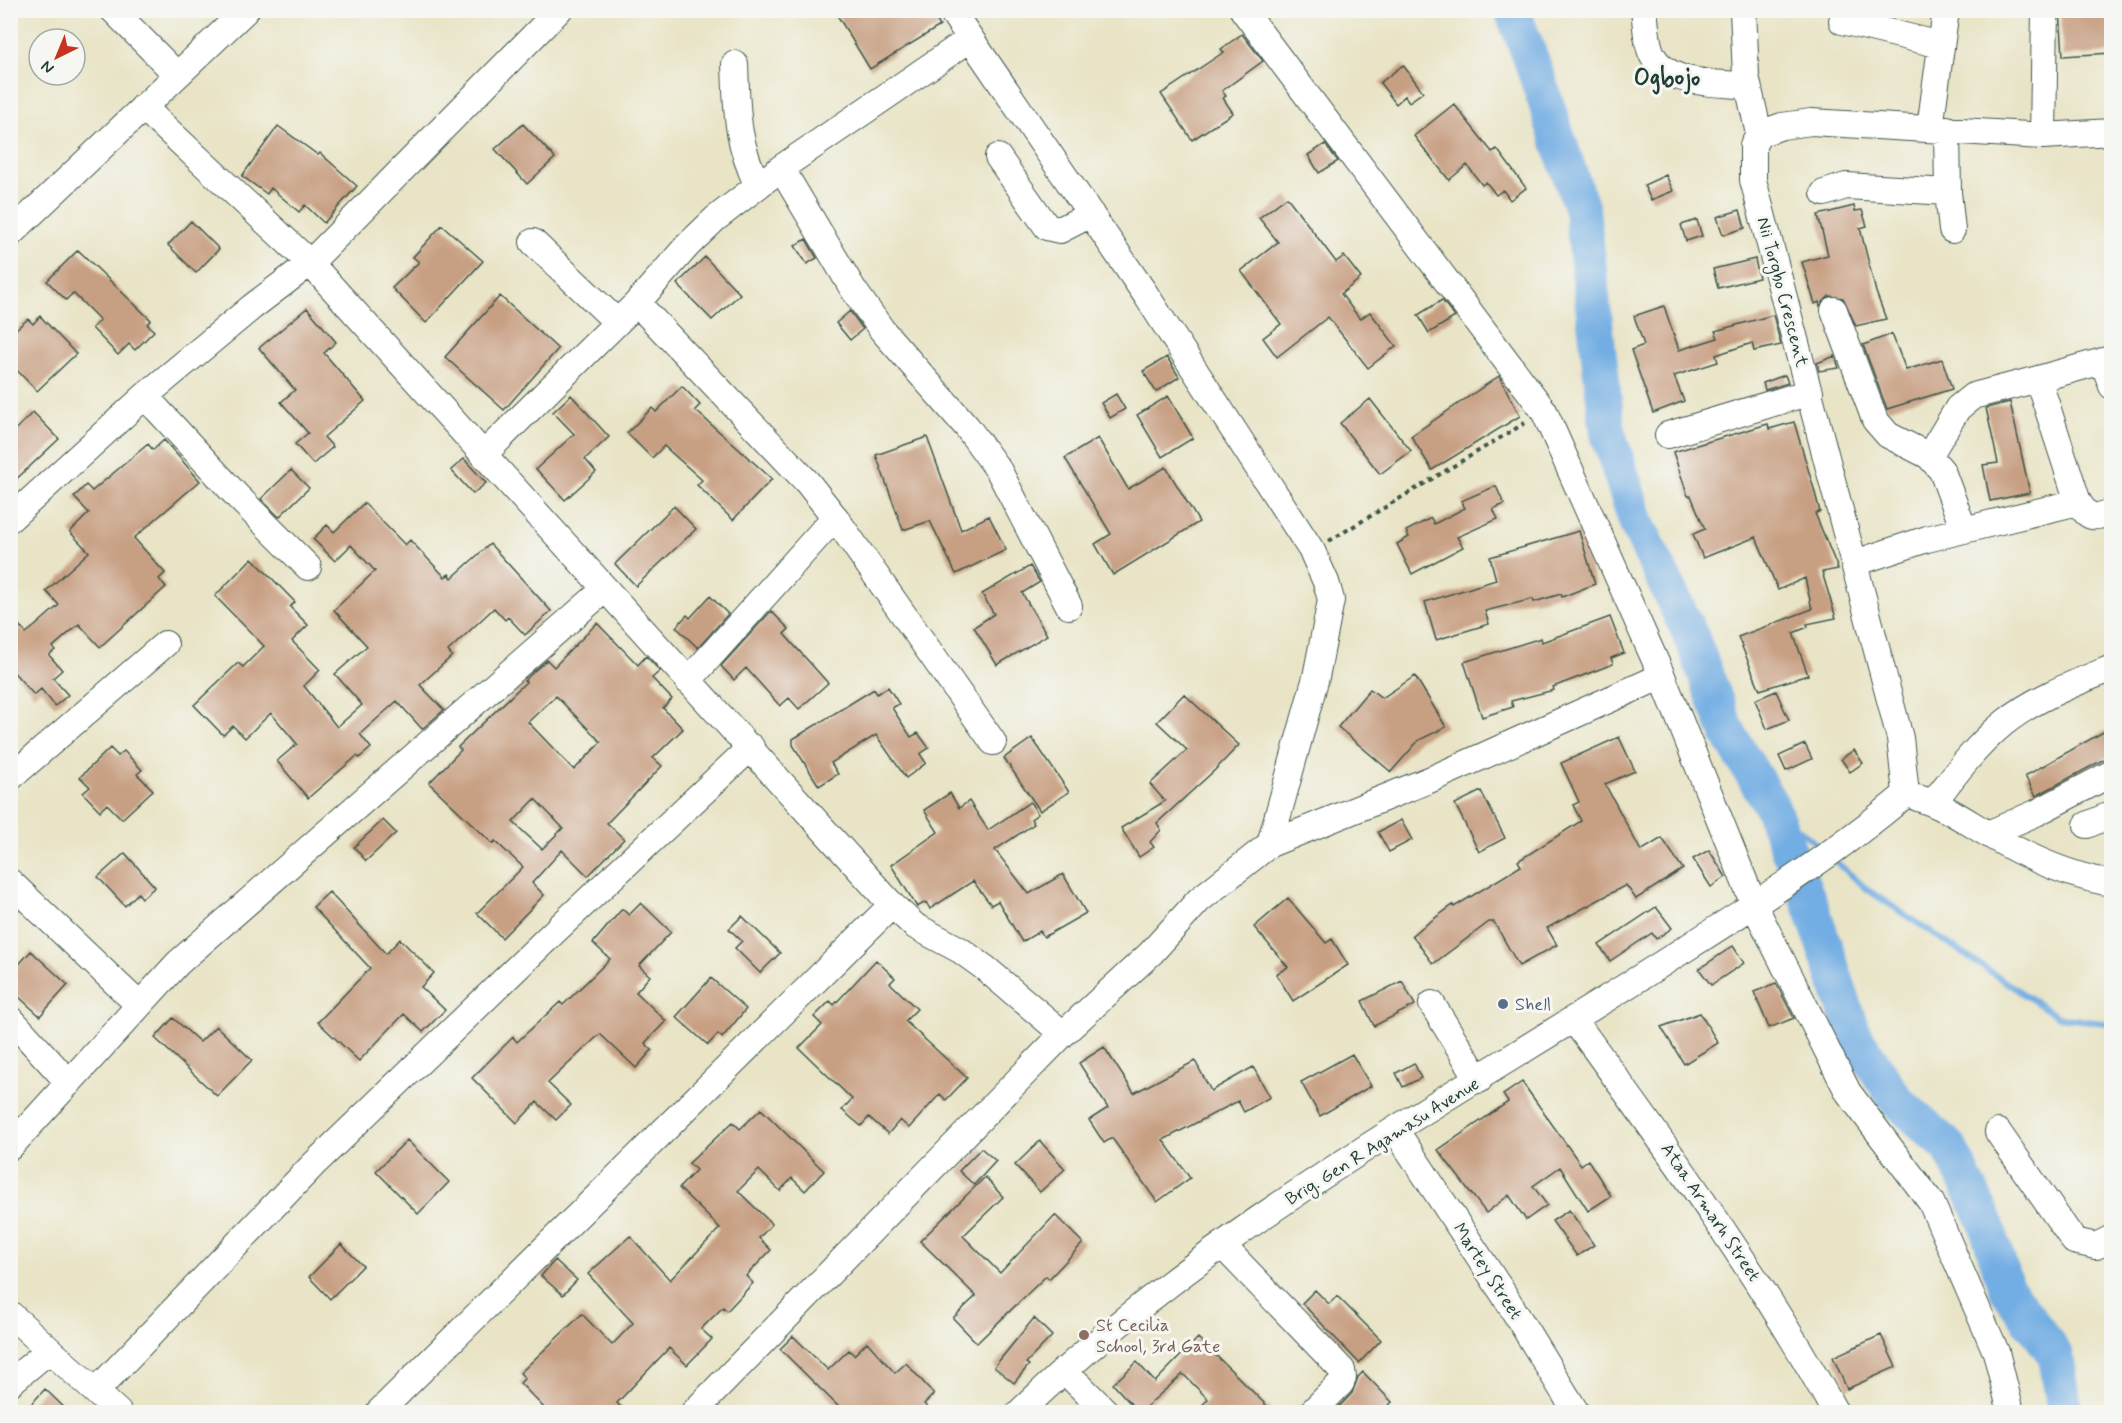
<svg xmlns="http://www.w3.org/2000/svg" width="2122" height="1423" font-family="Mynerve,sans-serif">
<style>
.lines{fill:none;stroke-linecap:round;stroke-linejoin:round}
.stream{stroke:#72ade3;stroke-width:6}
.river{stroke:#72ade3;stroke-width:36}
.building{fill:#c79f82;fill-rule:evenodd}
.minor-casing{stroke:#3d564a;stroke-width:28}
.path{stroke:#3d564a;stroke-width:4;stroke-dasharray:4.5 4.5;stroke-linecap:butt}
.minor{stroke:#fff;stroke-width:26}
.service-dot{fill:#5c6f8a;stroke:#f6f6f2;stroke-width:2}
.education-dot{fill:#8d6e63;stroke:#f6f6f2;stroke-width:2}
.labels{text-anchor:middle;stroke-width:6;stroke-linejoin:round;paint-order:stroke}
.street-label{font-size:18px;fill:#1f3d34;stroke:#f6f6f2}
.service-label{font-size:18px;fill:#4e5e75;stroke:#f6f6f2;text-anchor:start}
.education-label{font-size:18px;fill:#785e54;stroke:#f6f6f2;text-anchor:start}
.district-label{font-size:24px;font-weight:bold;fill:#1f3d34;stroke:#f6f6f2}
</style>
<rect width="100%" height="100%" fill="#f6f6f2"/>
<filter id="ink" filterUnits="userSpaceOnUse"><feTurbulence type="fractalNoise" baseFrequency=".0167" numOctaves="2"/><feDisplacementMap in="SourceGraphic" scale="12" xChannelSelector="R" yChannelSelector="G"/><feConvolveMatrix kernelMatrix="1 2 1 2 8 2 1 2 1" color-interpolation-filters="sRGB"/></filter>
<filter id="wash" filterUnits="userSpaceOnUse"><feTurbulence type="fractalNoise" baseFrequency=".008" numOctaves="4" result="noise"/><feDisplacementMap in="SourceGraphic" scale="24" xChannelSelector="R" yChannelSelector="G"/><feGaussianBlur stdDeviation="1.35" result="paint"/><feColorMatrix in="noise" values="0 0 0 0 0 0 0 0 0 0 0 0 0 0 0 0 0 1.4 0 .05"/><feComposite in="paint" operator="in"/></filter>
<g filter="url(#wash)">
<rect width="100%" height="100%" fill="#e9e4c6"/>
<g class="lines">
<path class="stream" d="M 1771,805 L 1823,850
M 1833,859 L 1868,890 L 2058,1017 L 2112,1024"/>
<path class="river" d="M 1512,10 L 1531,59 L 1582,210 L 1608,434 L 1637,524 L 1691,636 L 1727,731 L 1771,805 L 1813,912 L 1854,1035 L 1897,1101 L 1949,1147 L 1985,1220 L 2006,1288 L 2056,1356 L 2065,1412"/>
</g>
<g id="blocks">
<path class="building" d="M 834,10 L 930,10 L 940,26 L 870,69 Z
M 2060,10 L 2112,10 L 2112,53 L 2063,56 Z
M 1242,34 L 1263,61 L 1222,91 L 1226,96 L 1223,98 L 1233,113 L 1192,140 L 1161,94 L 1224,52 L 1221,49 Z
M 1403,65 L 1423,92 L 1409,102 L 1405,96 L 1396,104 L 1380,83 Z
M 1454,104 L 1492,152 L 1497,149 L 1526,188 L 1510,200 L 1503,190 L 1496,195 L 1486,182 L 1482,185 L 1467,165 L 1449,180 L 1414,136 Z
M 523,124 L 555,158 L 527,184 L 495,149 Z
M 278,126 L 318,155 L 320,153 L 357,186 L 324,223 L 305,205 L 299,212 L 271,188 L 267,194 L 242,176 Z
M 1325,144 L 1338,161 L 1319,173 L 1308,155 Z
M 1666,175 L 1673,191 L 1651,200 L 1644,185 Z
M 1287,197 L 1336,262 L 1344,256 L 1361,278 L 1341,294 L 1360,319 L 1370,312 L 1396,346 L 1368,368 L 1328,317 L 1277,357 L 1263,338 L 1281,324 L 1241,271 L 1278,242 L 1259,218 Z
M 1854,206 L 1855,211 L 1862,210 L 1867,226 L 1860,228 L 1876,292 L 1886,319 L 1856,326 L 1843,298 L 1829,296 L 1820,306 L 1819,302 L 1815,304 L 1802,262 L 1828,255 L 1818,215 Z
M 1740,210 L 1745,228 L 1723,235 L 1717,217 Z
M 1697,220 L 1702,236 L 1686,241 L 1681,225 Z
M 191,221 L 219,249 L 196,273 L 168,245 Z
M 442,225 L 483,261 L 426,323 L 392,288 L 419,262 L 413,257 Z
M 806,239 L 817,258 L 807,264 L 795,246 Z
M 78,250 L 151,320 L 147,324 L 154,331 L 135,350 L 129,344 L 118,355 L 92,328 L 100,320 L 73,293 L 66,300 L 47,281 Z
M 705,257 L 740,294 L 712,320 L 677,284 Z
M 1755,259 L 1759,278 L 1718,288 L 1713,269 Z
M 500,296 L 558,349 L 504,410 L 445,357 Z
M 1442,300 L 1455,317 L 1429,333 L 1418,315 Z
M 1664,306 L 1679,350 L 1718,338 L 1715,331 L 1773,315 L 1781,345 L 1754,351 L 1752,343 L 1716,355 L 1718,362 L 1674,376 L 1684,401 L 1653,413 L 1631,350 L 1644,345 L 1634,316 Z
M 307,308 L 336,342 L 324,353 L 365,401 L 324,437 L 333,447 L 313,464 L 295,444 L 308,433 L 281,402 L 295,390 L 259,348 Z
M 850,311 L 863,329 L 850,340 L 836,323 Z
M 40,316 L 76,354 L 37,391 L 10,363 L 10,334 L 28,319 L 33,324 Z
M 1892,334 L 1906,370 L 1942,359 L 1952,389 L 1887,409 L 1863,345 Z
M 1835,356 L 1839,368 L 1819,371 L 1817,363 Z
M 1167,357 L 1179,377 L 1156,392 L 1143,371 Z
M 1785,375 L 1788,383 L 1765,390 L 1763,383 Z
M 1499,376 L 1520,416 L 1432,470 L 1411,436 Z
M 682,386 L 700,405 L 695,410 L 772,479 L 733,520 L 697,485 L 702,480 L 664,446 L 652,458 L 627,433 L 652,408 L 656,412 Z
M 1116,394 L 1125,409 L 1110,418 L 1101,403 Z
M 571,395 L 609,437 L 585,459 L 596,472 L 565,500 L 536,469 L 574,434 L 553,412 Z
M 1168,396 L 1193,438 L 1162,457 L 1137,415 Z
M 1370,399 L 1411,451 L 1380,474 L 1340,423 Z
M 2010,402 L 2030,493 L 1990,501 L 1983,465 L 1998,463 L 1986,408 Z
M 33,412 L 59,439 L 10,485 L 10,435 Z
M 1794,422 L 1814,489 L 1820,512 L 1815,513 L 1838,569 L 1822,572 L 1836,618 L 1807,624 L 1808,627 L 1793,633 L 1808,675 L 1760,690 L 1738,637 L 1812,609 L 1805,578 L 1778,590 L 1756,537 L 1703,558 L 1693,534 L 1705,529 L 1691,496 L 1688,496 L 1673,452 L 1768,424 L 1769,429 Z
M 927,437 L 961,530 L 989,516 L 1006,550 L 956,574 L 930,521 L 903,530 L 876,455 Z
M 1098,438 L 1128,489 L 1166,467 L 1199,522 L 1113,575 L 1095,544 L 1111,534 L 1065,458 Z
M 164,440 L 200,481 L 134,538 L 165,573 L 159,579 L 166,587 L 100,647 L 79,624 L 53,647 L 55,650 L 49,655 L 62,670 L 53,678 L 68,695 L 55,706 L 41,689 L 34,695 L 10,668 L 10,615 L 26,633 L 35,626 L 59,605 L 46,591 L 89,552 L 70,532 L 89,513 L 74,497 L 86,485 L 92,491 L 148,444 L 153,450 Z
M 464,459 L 486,483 L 473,494 L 451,470 Z
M 291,470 L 309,488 L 279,517 L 261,499 Z
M 1496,486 L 1504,504 L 1493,509 L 1498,519 L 1457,537 L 1463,547 L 1412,574 L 1397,544 L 1409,537 L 1406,531 L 1431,518 L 1434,524 L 1465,508 L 1461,501 Z
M 364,503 L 405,545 L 410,540 L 445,577 L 449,574 L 452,578 L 490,544 L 551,611 L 525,635 L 508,617 L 505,620 L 494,608 L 448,651 L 452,656 L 420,685 L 444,710 L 422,729 L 397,701 L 360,734 L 371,748 L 359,758 L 357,756 L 308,798 L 277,761 L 297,744 L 271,713 L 245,738 L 233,726 L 223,735 L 194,705 L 238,663 L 243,667 L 264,646 L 215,596 L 252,558 L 295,602 L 290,607 L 308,625 L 292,641 L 320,670 L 304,686 L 337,727 L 362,705 L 335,674 L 367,646 L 334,610 L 375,571 L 351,545 L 335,561 L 313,539 L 327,525 L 334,532 Z
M 674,506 L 696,529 L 636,586 L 615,564 Z
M 1579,531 L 1595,584 L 1562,597 L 1561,594 L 1534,602 L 1533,599 L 1485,611 L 1489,624 L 1436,640 L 1425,602 L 1496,580 L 1490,557 Z
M 1030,566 L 1040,582 L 1022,593 L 1047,635 L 997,665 L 974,627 L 994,614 L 982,594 Z
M 710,596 L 728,614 L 698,648 L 676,627 L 687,615 L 690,618 Z
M 771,611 L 789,629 L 784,634 L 828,683 L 799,709 L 789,698 L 780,706 L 746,668 L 734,680 L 721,666 Z
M 1610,617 L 1624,653 L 1611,658 L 1613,664 L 1553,687 L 1554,690 L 1511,701 L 1513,707 L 1482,717 L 1464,662 L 1541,638 L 1542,642 Z
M 597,623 L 638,665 L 646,656 L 660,671 L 652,678 L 672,699 L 663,708 L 683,729 L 653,758 L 662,766 L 607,823 L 624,839 L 588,876 L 562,850 L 532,883 L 544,895 L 502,938 L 477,913 L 523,867 L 495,841 L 493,844 L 429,783 L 461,750 L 458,747 L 526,682 L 524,681 L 533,672 L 547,660 L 554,667 ZM 556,696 L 601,742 L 574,770 L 528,722 ZM 535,799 L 563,828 L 542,849 L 513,822 Z
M 1415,676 L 1446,727 L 1419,740 L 1391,772 L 1338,727 L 1370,689 L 1382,698 Z
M 888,687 L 899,704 L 892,708 L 911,737 L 918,733 L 929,748 L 920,754 L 926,763 L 906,778 L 876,735 L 831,763 L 838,774 L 819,786 L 793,745 L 793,739 L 874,689 L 877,694 Z
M 1776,691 L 1789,720 L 1767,729 L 1755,700 Z
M 1184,694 L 1239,745 L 1215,770 L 1157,823 L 1161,830 L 1150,842 L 1154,847 L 1139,857 L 1121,828 L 1165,801 L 1150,784 L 1187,750 L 1157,722 Z
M 2112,727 L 2112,755 L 2036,796 L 2025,776 Z
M 1619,737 L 1635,771 L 1605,784 L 1641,851 L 1662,838 L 1683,869 L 1636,899 L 1626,885 L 1547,928 L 1557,945 L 1519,966 L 1494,922 L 1489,922 L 1433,964 L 1412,935 L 1453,905 L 1454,907 L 1521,866 L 1518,861 L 1581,821 L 1573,805 L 1579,802 L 1561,763 Z
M 1032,738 L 1069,792 L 1040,811 L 1004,758 Z
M 1805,744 L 1812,759 L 1786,771 L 1779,756 Z
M 110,748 L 118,756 L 124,751 L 142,770 L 137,774 L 153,790 L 122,819 L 107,804 L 100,811 L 83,793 L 90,787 L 80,777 Z
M 1854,750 L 1863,763 L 1850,772 L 1841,759 Z
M 1481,791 L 1505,838 L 1479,852 L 1455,804 Z
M 950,793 L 959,808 L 969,801 L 988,830 L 1030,802 L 1038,814 L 1031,819 L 1034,824 L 995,850 L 1029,894 L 1063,874 L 1086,913 L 1044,937 L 1040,931 L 1022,942 L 998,901 L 991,905 L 973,881 L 930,909 L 926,902 L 917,907 L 891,865 L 938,832 L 924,810 Z
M 383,820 L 396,833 L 366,861 L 354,847 Z
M 1401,820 L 1412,840 L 1389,852 L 1378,832 Z
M 1709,850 L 1726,877 L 1711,887 L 1693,859 Z
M 125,853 L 155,887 L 142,898 L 138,893 L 125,906 L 98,877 Z
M 329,892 L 386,954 L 400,939 L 434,973 L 421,987 L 445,1010 L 423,1032 L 404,1014 L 359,1061 L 318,1022 L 370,968 L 313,907 Z
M 1288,898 L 1326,943 L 1332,939 L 1348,965 L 1293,1001 L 1276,974 L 1288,967 L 1254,927 Z
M 641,903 L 671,932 L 639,966 L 650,976 L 636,992 L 666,1021 L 645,1043 L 652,1050 L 636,1068 L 600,1034 L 548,1083 L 571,1105 L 556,1120 L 537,1102 L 517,1123 L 472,1078 L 513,1037 L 517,1042 L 560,1002 L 563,1005 L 610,959 L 593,943 L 622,909 L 629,915 Z
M 1656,907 L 1672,928 L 1656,939 L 1652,933 L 1610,961 L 1599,945 Z
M 742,916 L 780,953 L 760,973 L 735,948 L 742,941 L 729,929 Z
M 1733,946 L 1744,963 L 1711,985 L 1699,969 Z
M 31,951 L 68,985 L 40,1016 L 10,989 L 10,974 Z
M 876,960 L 895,978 L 890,983 L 917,1009 L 905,1021 L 967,1078 L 946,1100 L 940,1094 L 909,1128 L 900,1120 L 888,1134 L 869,1117 L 861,1126 L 842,1110 L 852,1099 L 799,1048 L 822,1025 L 814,1017 L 830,1001 L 834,1005 Z
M 711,978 L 746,1009 L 722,1038 L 718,1034 L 708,1045 L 676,1017 Z
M 1402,981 L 1415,1005 L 1374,1026 L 1362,1001 Z
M 1776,983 L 1794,1018 L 1769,1028 L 1754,992 Z
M 1700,1013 L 1718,1043 L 1684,1064 L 1661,1027 Z
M 173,1018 L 200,1042 L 216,1026 L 252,1060 L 217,1096 L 155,1038 Z
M 1104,1047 L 1134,1093 L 1195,1061 L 1211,1091 L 1253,1067 L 1270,1097 L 1244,1112 L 1238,1101 L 1163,1140 L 1190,1178 L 1157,1202 L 1112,1138 L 1104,1143 L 1089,1120 L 1108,1108 L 1079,1063 Z
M 1352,1054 L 1371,1086 L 1320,1116 L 1301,1082 Z
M 1414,1063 L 1421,1078 L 1403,1087 L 1396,1073 Z
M 1522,1082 L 1581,1165 L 1588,1160 L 1611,1196 L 1588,1211 L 1560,1167 L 1533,1186 L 1547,1205 L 1526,1220 L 1509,1195 L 1486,1213 L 1438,1150 L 1508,1102 L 1503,1095 Z
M 761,1109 L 824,1171 L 805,1191 L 792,1178 L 780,1191 L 759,1170 L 738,1191 L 772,1224 L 759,1238 L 771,1250 L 746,1276 L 753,1283 L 727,1311 L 723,1307 L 701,1329 L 712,1339 L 687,1365 L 669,1348 L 617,1403 L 627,1413 L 549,1413 L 520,1383 L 525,1378 L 520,1373 L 582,1314 L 612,1345 L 633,1323 L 588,1274 L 630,1236 L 670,1280 L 720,1228 L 679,1188 L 696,1170 L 689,1163 L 733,1122 L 740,1129 Z
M 407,1140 L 449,1182 L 418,1214 L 376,1171 Z
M 1040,1141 L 1065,1169 L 1040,1192 L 1015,1165 Z
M 981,1148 L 996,1161 L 974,1185 L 959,1171 Z
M 985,1177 L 1003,1197 L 963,1236 L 1000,1273 L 1055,1215 L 1083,1243 L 1049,1279 L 1046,1276 L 977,1343 L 953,1318 L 976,1296 L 920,1241 Z
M 1569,1210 L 1594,1245 L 1577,1256 L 1552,1221 Z
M 341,1244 L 363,1266 L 330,1299 L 309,1277 Z
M 555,1260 L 577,1280 L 563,1295 L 541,1276 Z
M 1315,1290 L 1329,1304 L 1337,1296 L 1381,1340 L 1359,1363 L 1302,1303 Z
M 1034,1318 L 1052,1336 L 1026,1363 L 1029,1365 L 1014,1383 L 994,1367 Z
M 1881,1335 L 1896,1367 L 1847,1389 L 1833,1357 Z
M 793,1336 L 828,1370 L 849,1350 L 854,1355 L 867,1342 L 895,1373 L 906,1363 L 934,1394 L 924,1404 L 933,1413 L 845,1413 L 780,1349 Z
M 1198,1338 L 1234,1373 L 1274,1413 L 1195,1413 L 1208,1399 L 1183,1374 L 1139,1413 L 1113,1384 L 1137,1362 L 1155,1382 Z
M 1363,1372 L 1392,1402 L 1381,1413 L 1333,1413 L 1352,1393 L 1358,1377 Z
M 45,1389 L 70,1413 L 23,1413 Z"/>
</g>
</g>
<g filter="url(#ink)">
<use href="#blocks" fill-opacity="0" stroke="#3d564a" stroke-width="1.5"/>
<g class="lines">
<defs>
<path id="minor" d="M 113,10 L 177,75
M 951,10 L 1146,295 L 1312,551 L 1326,582 L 1331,600 L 1316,677 L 1270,844
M 1243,10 L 1544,411 L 1662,676 L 1754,905 L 1848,1092 L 1931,1202 L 1996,1352 L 2011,1412
M 1644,10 C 1646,23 1646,40 1651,52 C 1665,87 1718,82 1748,86
M 1743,10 L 1746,76 L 1759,134
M 1842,21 L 1941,45
M 735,64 C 737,112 736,141 758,186
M 143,107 L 310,263 L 892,905 L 915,926 L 960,950 L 985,968 L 1063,1034
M 1930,128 L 1946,10
M 1947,129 L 1948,192 L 1952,230
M 2043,136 L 2045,10
M 998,157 L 1047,227 L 1060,230 L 1091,214
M 781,168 L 853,289 L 882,330 L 967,427 L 999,471 L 1069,606
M 1824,193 L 1846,186 L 1948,192
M 10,234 L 246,10
M 533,242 L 617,322
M 637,303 L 808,483 L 837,520 L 993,742
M 1834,310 L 1875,420 L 1888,435 L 1929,456 L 1942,471 L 1964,530
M 2112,359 L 2103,361 L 2112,386
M 2103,361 L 2038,379 L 2078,502 C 2090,520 2092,518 2112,512
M 145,396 L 238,497 L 308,567
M 1668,435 L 1810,392
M 484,454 L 637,303 L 688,245 L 715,219 L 781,168 L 970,39
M 1929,456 L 1958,408 L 1973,396 L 2038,379
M 10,519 L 145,396 L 252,307 L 310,263 L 559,10
M 1855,563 L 1927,539 L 2078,502
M 688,681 L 835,517
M 10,778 L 165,644
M 1906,794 L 1900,738 L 1753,180 L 1753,145 L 1759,134 L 1782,126 L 1811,122 L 2043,136 L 2112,132
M 1918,798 C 1945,806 1964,820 1988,834 C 2025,856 2069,876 2112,883
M 1933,803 C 1954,775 1977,745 2004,723 C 2035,698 2075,683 2112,668
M 2087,825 L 2112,814
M 1988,834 L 2036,813 L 2112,773
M 10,882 L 139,1005
M 1432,1004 L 1479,1080
M 10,1018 L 69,1083
M 1574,1020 C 1667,1148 1759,1274 1835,1412
M 1396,1131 L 1503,1293 L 1576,1412
M 1998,1132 L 2074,1241 L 2096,1246 L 2112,1238
M 10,1147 L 178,963 L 605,589
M 1222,1245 L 1342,1370 L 1343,1378 L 1341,1383 L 1312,1412
M 10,1314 L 118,1412
M 1064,1370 L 1106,1412
M 10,1383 L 48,1351
M 96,1391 L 313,1165 L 555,931 L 751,747
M 379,1412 L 892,905
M 694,1412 L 1063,1034 L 1151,953 L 1199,900 L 1270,844 L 1434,778 L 1662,676
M 1020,1412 C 1211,1226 1451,1099 1674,956 C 1754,905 1834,855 1906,794"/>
</defs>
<use href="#minor" class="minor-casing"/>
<path class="path" d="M 1329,541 L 1525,423"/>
<use href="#minor" class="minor"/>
</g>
</g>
<circle class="service-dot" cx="1503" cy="1004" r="6"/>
<circle class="education-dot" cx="1084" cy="1335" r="6"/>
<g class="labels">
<g class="street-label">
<text transform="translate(1783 292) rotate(75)" y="6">Nii Torgbo Crescent</text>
<text transform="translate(1382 1141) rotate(-32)" y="6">Brig. Gen R Agamasu Avenue</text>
<text transform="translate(1711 1212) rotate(56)" y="6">Ataa Armarh Street</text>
<text transform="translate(1488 1271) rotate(57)" y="6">Martey Street</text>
</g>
<g class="service-label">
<text x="1515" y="1010">Shell</text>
</g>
<g class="education-label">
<text x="1096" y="1331">St Cecilia<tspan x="1096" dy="21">School, 3rd Gate</tspan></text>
</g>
<g class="district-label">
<text x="1667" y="85">Ogbojo</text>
</g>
</g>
<rect width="2122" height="1423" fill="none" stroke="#f6f6f2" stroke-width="36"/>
<g transform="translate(57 57) rotate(223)"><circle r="28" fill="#f6f6f2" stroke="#a0aca6" stroke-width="1.5"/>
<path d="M0-4.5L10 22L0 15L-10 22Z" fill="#c8321e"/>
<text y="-9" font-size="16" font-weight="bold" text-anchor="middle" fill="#1f3d34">N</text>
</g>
</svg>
